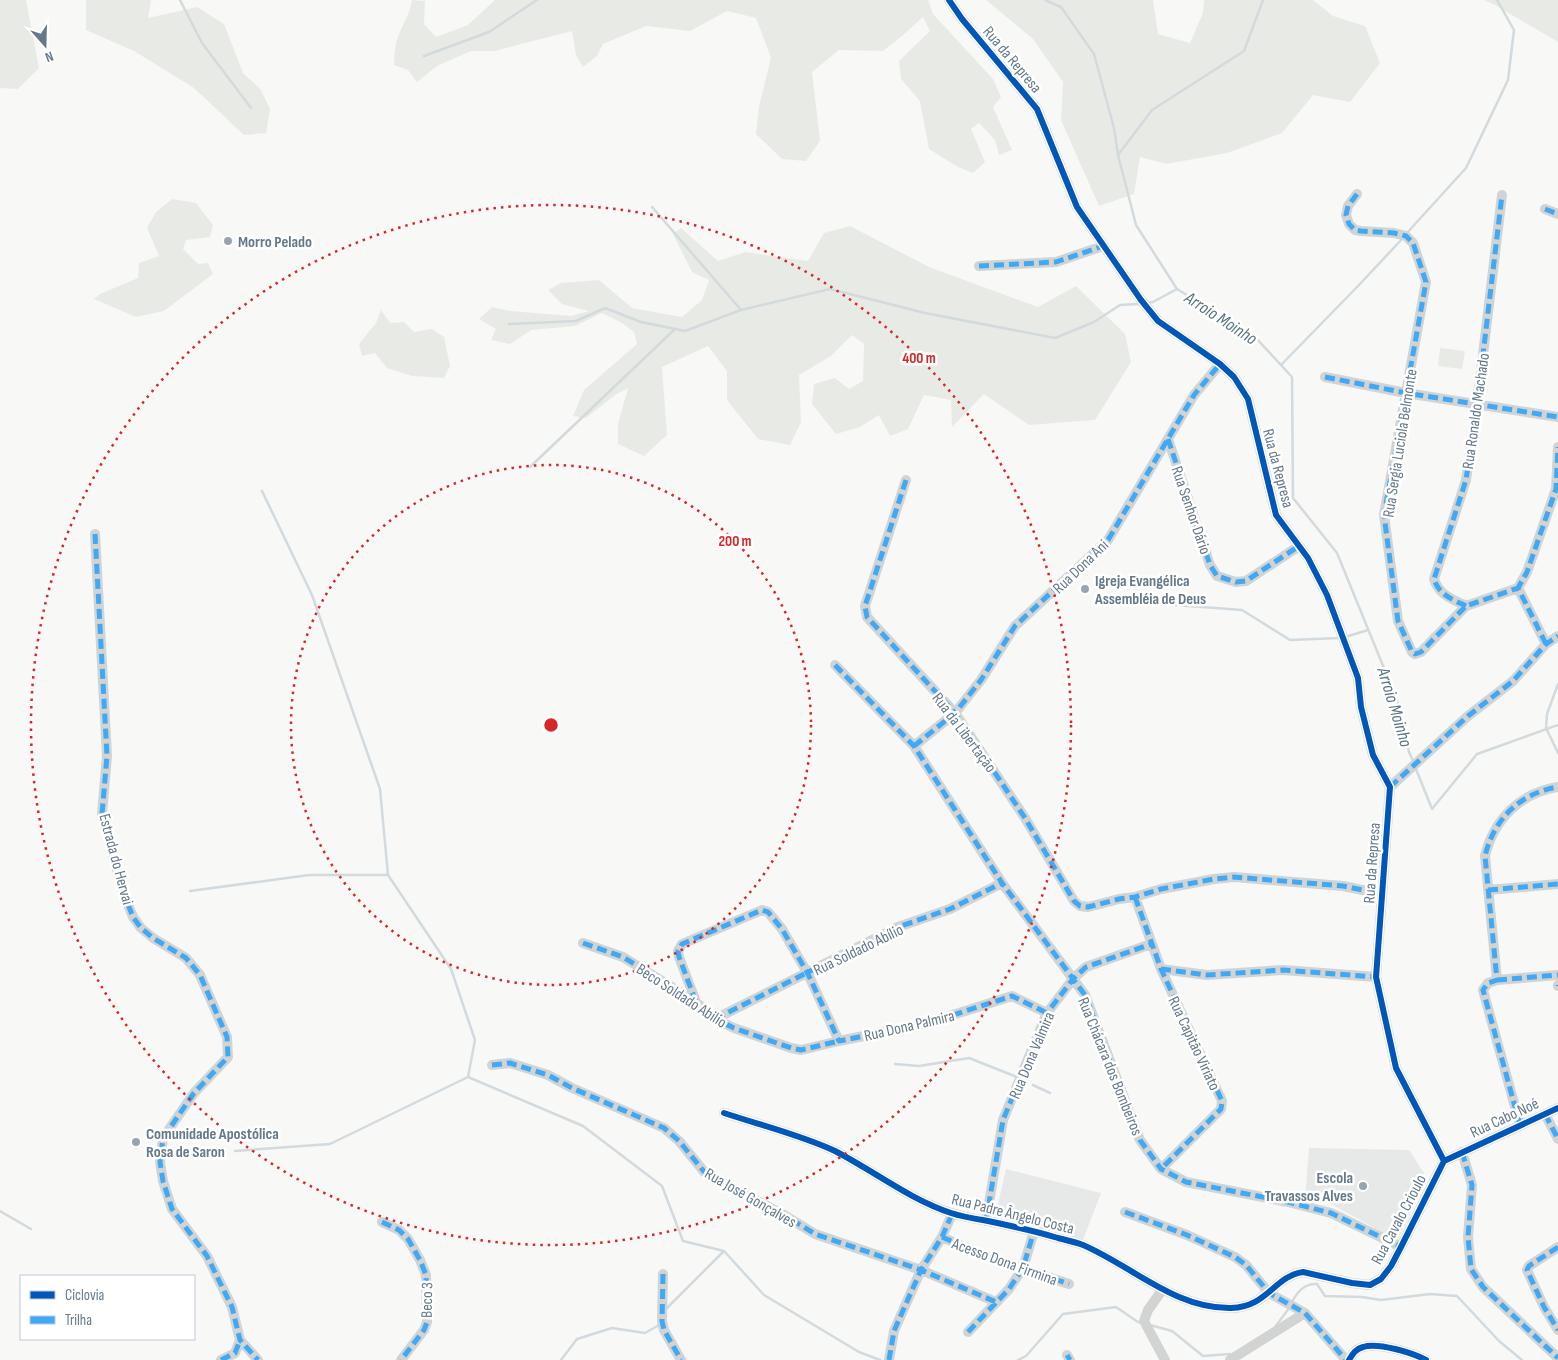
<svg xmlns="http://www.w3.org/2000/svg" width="1558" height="1360" font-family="'Sofia Sans Condensed',sans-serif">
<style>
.built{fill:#e7e8e8}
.green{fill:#e8ebe5}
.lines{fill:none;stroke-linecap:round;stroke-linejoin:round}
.stream{stroke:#d2dadd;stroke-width:2.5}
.minor{stroke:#d2d3d3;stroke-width:10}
.quiet{stroke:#3fa9f5;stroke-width:5;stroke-dasharray:10 5;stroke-linecap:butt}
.cycleway-casing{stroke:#fff;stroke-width:9}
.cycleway{stroke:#0057b8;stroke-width:6}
.ring{fill:none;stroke:#d62828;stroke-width:2.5;stroke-dasharray:2.5 5}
.poi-dot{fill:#98a5b0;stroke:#fff;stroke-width:2}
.labels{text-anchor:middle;stroke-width:5;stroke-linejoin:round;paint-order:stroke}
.street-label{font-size:16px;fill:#65798a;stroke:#fff}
.poi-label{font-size:16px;font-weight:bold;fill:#65798a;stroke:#fff;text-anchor:start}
.water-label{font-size:18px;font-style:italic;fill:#5b747e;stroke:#fff}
.centre{fill:#d62828;stroke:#fff;stroke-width:2.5}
.ring-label{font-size:15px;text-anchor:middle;font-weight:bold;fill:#d62828;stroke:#fff;stroke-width:5;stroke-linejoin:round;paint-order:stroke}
</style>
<rect width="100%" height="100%" fill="#f8f8f7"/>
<path class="built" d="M 1309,1148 L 1409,1150 L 1424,1173 L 1409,1218 L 1396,1243 L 1373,1227 L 1329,1203 L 1305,1199 Z
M 1006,1169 L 1101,1193 L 1083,1240 L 995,1217 Z"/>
<path class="green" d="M 0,0 L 26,0 L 39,68 L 18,89 L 0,88 Z
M 86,0 L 151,0 L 148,18 L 197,7 L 224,24 L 243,73 L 261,90 L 270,109 L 266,133 L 244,135 L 194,88 L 134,51 L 86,30 Z
M 412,0 L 425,1 L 424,24 L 436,37 L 468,25 L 495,0 L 928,0 L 933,14 L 993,79 L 1001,97 L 993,107 L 1012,150 L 999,155 L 995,140 L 979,123 L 971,129 L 985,162 L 973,173 L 958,167 L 929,149 L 920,101 L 901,79 L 899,61 L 930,31 L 923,17 L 902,36 L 883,51 L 839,50 L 812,72 L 820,141 L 806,161 L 782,159 L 756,134 L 759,106 L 771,58 L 756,18 L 727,11 L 690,31 L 646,26 L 603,44 L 597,56 L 583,67 L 576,55 L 572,31 L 495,51 L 471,51 L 437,66 L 417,82 L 408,70 L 394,65 C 394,54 395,44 399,34 C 404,22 410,13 412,0 Z
M 986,0 L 1153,0 L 1158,34 L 1190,43 L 1203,13 L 1204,0 L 1313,0 L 1333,16 L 1365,26 L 1380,63 L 1350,102 L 1313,95 L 1282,133 L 1227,153 L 1166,164 L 1140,157 L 1134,194 L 1099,206 L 1061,120 L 1063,82 L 1033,39 Z
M 1484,0 L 1558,0 L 1558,42 L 1495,5 Z
M 172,199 L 196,203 L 213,225 L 210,237 L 186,240 L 183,249 L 198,264 L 208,263 L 213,274 L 164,311 L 136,317 L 94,299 L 100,294 L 138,278 L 139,263 L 159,256 L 147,228 L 156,212 Z
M 850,226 L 929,267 L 1038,307 L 1076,286 L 1125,334 L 1131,362 L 1095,420 L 1029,425 L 984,394 L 952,427 L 951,400 L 924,395 L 908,429 L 890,436 L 879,415 L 860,427 L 836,434 L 812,404 L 814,384 L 835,378 L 849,389 L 863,381 L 864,344 L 852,335 L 831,356 L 799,375 L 801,422 L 790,445 L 758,439 L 727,400 L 727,371 L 708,346 L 662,367 L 667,435 L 644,456 L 618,444 L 618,424 L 628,388 L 615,395 L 586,418 L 573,416 L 584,390 L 637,344 L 634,332 L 622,323 L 602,313 L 575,326 L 531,330 L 510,344 L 491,340 L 496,329 L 479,319 L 492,307 L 511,311 L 571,316 L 589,311 L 562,304 L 548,290 L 561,283 L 599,280 L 632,308 L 682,317 L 702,300 L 709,280 L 692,272 L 673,234 L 681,228 L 718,261 L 745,252 L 808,261 L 824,233 Z
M 381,310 L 390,323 L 404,322 L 414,332 L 432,329 L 444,337 L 450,366 L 444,378 L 412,376 L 387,368 L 375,353 L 362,356 L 359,344 L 376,323 Z
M 1440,348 L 1465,351 L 1462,369 L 1438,366 Z"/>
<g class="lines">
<path class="stream" d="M 180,0 L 202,43 L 251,108
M 1045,0 L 1061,7 L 1094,54 L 1114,128 L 1118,155 L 1136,225 L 1177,289 L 1256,338 L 1292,377 L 1293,498 L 1337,553 L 1397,700 L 1409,752 L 1413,761
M 424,56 L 489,32 L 537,0
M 1118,155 L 1152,110 L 1244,51 L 1263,0
M 652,207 L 741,310
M 1406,234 L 1466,168 L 1508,80 L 1514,30 L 1497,0
M 1147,303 L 1153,302 L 1177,289
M 509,324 L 576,321 L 605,308 L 641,322 L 685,331 L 741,310 L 830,289 L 925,313 L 1055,338 L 1094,322 L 1120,305 L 1139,304
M 1281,365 L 1359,285 L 1403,238
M 530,467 L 675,329
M 262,491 L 312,595 L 380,789 L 388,875 L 451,969 L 475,1040 L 468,1077 L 583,1126 L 662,1186 L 683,1241 L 724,1251 L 764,1295 L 859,1352 L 880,1360
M 1175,605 L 1242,610 L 1290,640 L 1340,638
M 1345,637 L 1368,630
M 1558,684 L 1547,714 L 1546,728 L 1558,753
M 1416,769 L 1432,809 L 1477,754 L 1558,725
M 190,891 L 309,875 L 388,875
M 895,1064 L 919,1066 L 969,1058 L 1017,1077
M 1033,1085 L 1050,1093
M 235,1151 L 330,1144 L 468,1077
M 0,1211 L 31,1229
M 1292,1302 C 1297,1292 1305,1283 1317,1284 L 1325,1296 L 1362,1297 L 1381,1300 L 1430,1294 L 1457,1296 L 1499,1341 L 1522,1360
M 667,1308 L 724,1251
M 1150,1325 L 1172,1331 L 1203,1356 L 1230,1354
M 1275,1327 L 1290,1307
M 561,1360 L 577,1339 L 612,1328 L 645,1333 L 659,1325
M 1018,1360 L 1026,1356 L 1063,1314 L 1116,1307 L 1138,1322 L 1143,1323"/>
<path class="minor" d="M 949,0 L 962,19 L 1037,109 L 1077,207 L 1141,300 L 1158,321 L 1220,364 L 1234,377 L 1248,399 L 1276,515 L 1308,558 L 1327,595 L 1358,678 L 1361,707 L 1373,755 L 1390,787 L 1376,977 L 1396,1068 L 1444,1161
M 1357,194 L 1348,206 L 1346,215 L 1349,224 L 1355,230 L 1361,231 L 1394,233 L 1406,236 L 1413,243 L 1426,282 L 1384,515 L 1398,621 L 1412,652 L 1415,654 L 1421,652 L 1466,606 L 1518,588
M 1545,209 L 1558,214
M 979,266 L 1056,262 L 1103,246
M 1325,377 L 1406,393 L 1558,417
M 1168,439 L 1210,565 L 1217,576 L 1236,582 L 1246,581 L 1299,546
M 906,480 L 865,606 L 867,617 L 955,713 L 1025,818 L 1074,901 L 1080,906 L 1088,907 L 1119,899 L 1135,897 L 1161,889 L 1214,879 L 1234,877 L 1343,886 L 1382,894
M 95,534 L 107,756 L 102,814 L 122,889 L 133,917 L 141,928 L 153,938 L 186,958 L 200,975 L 227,1037 L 228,1057 L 194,1093 L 163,1138 L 160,1162 L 163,1181 L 172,1209 L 207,1256 L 232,1307 L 240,1340 L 258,1360
M 1466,606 C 1452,599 1439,595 1434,579 L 1466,480 L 1477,405 L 1502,195
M 1546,644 L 1518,588 L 1527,572 L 1556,489 L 1558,447
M 835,665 L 914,746 L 1002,883 L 1085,995 L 1140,1140 L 1161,1169 L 1186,1182 L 1288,1202 L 1331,1213 L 1401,1247
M 914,746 L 955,713 L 981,680 L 1015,626 L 1108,540 L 1194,395 L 1220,364
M 1390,787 L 1468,716 L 1513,681 L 1546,644 L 1558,636
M 1488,890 L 1558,884
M 1135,897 L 1161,969 L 1222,1101 L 1221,1109 L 1161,1169
M 583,943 L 623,957 L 696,1002 L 715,1019 L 734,1028 L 791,1048 L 801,1050 L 839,1041
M 1161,969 L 1207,975 L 1283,970 L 1376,977
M 1497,980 L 1558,975
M 1558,985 L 1558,986
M 696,1002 L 679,957 L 678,951 L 682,944 L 762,910 L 768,912 L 782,929 L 808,974 L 839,1041 L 928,1023 L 1012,996 L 1047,1013
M 715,1019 L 898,927 L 950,909 L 1002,883
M 492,1065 L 510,1063 L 548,1075 L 572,1088 L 664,1128 L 679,1141 L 706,1174 L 784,1215 L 815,1234 L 921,1270 L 996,1302
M 724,1113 C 760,1125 801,1135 835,1151 C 874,1171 909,1199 951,1213 C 963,1217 976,1219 988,1221 C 1012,1226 1035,1231 1058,1238 C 1066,1240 1075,1242 1083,1245 C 1132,1266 1175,1309 1231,1308 C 1268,1307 1274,1276 1303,1272 L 1352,1283 L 1370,1285 L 1381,1279 L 1391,1266 L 1401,1247 L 1444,1161 L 1558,1108
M 1545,1114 L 1558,1139
M 1520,1125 L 1483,990 L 1488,983 L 1497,980 L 1485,856 C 1494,819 1520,793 1558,787
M 1462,1152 L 1472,1185 L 1468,1237 L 1471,1269 L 1483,1287 L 1558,1358
M 1125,1212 L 1187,1235 L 1235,1257 L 1246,1265 L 1269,1293 L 1305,1313 L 1346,1360
M 986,1221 L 1003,1120 L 1047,1013 L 1073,979 L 1086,967 L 1151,944
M 382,1222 L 399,1230 L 408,1239 L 420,1260 L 426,1275 L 427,1322 L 424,1330 L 401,1360
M 942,1237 L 980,1254 L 1069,1284
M 1558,1247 L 1529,1266 L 1527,1270 L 1544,1307 L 1558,1330
M 663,1274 L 662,1321 L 664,1330 L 681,1360
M 1163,1289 L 1148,1310 L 1144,1321 L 1165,1360
M 968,1332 L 1009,1289 L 1023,1268 L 1034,1231
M 1067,1355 L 1070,1360
M 221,1360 L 235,1353 L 240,1340
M 889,1360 L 894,1331 L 905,1306 L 921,1270 L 942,1237 L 952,1214
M 1230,1360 L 1305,1313
M 1349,1360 C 1353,1353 1356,1349 1363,1347 C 1378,1342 1413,1353 1426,1360"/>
<path class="quiet" d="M 1357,194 L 1348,206 L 1346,215 L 1349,224 L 1355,230 L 1361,231 L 1394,233 L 1406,236 L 1413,243 L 1426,282 L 1384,515 L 1398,621 L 1412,652 L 1415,654 L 1421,652 L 1466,606 L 1518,588
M 1545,209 L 1558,214
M 979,266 L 1056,262 L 1103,246
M 1325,377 L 1406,393 L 1558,417
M 1168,439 L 1210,565 L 1217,576 L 1236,582 L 1246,581 L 1299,546
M 906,480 L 865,606 L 867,617 L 955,713 L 1025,818 L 1074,901 L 1080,906 L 1088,907 L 1119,899 L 1135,897 L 1161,889 L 1214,879 L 1234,877 L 1343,886 L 1382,894
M 95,534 L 107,756 L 102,814 L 122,889 L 133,917 L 141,928 L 153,938 L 186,958 L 200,975 L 227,1037 L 228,1057 L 194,1093 L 163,1138 L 160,1162 L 163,1181 L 172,1209 L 207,1256 L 232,1307 L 240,1340 L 258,1360
M 1466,606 C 1452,599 1439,595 1434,579 L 1466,480 L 1477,405 L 1502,195
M 1546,644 L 1518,588 L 1527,572 L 1556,489 L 1558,447
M 835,665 L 914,746 L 1002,883 L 1085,995 L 1140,1140 L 1161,1169 L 1186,1182 L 1288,1202 L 1331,1213 L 1401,1247
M 914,746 L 955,713 L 981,680 L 1015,626 L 1108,540 L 1194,395 L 1220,364
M 1390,787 L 1468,716 L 1513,681 L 1546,644 L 1558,636
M 1488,890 L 1558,884
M 1135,897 L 1161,969 L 1222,1101 L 1221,1109 L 1161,1169
M 583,943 L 623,957 L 696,1002 L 715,1019 L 734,1028 L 791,1048 L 801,1050 L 839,1041
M 1161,969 L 1207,975 L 1283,970 L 1376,977
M 1497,980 L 1558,975
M 1558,985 L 1558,986
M 696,1002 L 679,957 L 678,951 L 682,944 L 762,910 L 768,912 L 782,929 L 808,974 L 839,1041 L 928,1023 L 1012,996 L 1047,1013
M 715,1019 L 898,927 L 950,909 L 1002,883
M 492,1065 L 510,1063 L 548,1075 L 572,1088 L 664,1128 L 679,1141 L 706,1174 L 784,1215 L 815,1234 L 921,1270 L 996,1302
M 1545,1114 L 1558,1139
M 1520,1125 L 1483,990 L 1488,983 L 1497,980 L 1485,856 C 1494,819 1520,793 1558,787
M 1462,1152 L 1472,1185 L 1468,1237 L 1471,1269 L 1483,1287 L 1558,1358
M 1125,1212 L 1187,1235 L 1235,1257 L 1246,1265 L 1269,1293 L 1305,1313 L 1346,1360
M 986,1221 L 1003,1120 L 1047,1013 L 1073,979 L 1086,967 L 1151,944
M 382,1222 L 399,1230 L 408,1239 L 420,1260 L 426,1275 L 427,1322 L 424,1330 L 401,1360
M 942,1237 L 980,1254 L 1069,1284
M 1558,1247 L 1529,1266 L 1527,1270 L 1544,1307 L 1558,1330
M 663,1274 L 662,1321 L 664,1330 L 681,1360
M 968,1332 L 1009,1289 L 1023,1268 L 1034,1231
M 1067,1355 L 1070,1360
M 221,1360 L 235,1353 L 240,1340
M 889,1360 L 894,1331 L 905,1306 L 921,1270 L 942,1237 L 952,1214"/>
<defs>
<path id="cycleway" d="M 949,0 L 962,19 L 1037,109 L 1077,207 L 1141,300 L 1158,321 L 1220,364 L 1234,377 L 1248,399 L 1276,515 L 1308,558 L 1327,595 L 1358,678 L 1361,707 L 1373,755 L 1390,787 L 1376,977 L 1396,1068 L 1444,1161
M 724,1113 C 760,1125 801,1135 835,1151 C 874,1171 909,1199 951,1213 C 963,1217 976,1219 988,1221 C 1012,1226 1035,1231 1058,1238 C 1066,1240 1075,1242 1083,1245 C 1132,1266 1175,1309 1231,1308 C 1268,1307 1274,1276 1303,1272 L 1352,1283 L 1370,1285 L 1381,1279 L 1391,1266 L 1401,1247 L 1444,1161 L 1558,1108
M 1349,1360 C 1353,1353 1356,1349 1363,1347 C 1378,1342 1413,1353 1426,1360"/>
</defs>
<use href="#cycleway" class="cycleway-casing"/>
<use href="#cycleway" class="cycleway"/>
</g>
<g class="ring">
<circle cx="551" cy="725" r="260"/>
<circle cx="551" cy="725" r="520"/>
</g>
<g class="poi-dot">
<circle cx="228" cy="241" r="5"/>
<circle cx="1085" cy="589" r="5"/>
<circle cx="136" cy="1142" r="5"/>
<circle cx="1363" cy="1186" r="5"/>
</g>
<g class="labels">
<g class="street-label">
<text transform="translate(1013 59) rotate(50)" y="6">Rua da Represa</text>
<text transform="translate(1475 411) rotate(-82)" y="6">Rua Ronaldo Machado</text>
<text transform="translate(1399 443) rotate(-81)" y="6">Rua Sergia Luciola Belmonte</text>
<text transform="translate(1279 468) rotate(75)" y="6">Rua da Represa</text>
<text transform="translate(1192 510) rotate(71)" y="6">Rua Senhor Dário</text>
<text transform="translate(1080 566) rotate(-44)" y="6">Rua Dona Ani</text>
<text transform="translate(965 732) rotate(53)" y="6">Rua da Libertação</text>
<text transform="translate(117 859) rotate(75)" y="6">Estrada do Hervai</text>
<text transform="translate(1371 863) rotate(-86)" y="6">Rua da Represa</text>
<text transform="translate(858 949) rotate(-26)" y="6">Rua Soldado Abílio</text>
<text transform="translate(682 995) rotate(33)" y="6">Beco Soldado Abilio</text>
<text transform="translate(909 1025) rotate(-13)" y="6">Rua Dona Palmira</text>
<text transform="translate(1195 1043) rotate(65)" y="6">Rua Capitão Viriato</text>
<text transform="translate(1031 1055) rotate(-67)" y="6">Rua Dona Valmira</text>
<text transform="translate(1111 1066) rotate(68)" y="6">Rua Chácara dos Bombeiros</text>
<text transform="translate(1504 1117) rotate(-25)" y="6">Rua Cabo Noé</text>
<text transform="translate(751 1197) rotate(30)" y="6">Rua José Gonçalves</text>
<text transform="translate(1013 1213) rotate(14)" y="6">Rua Padre Ângelo Costa</text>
<text transform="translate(1398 1219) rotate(-62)" y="6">Rua Cavalo Crioulo</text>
<text transform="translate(1005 1261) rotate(20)" y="6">Acesso Dona Firmina</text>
<text transform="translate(426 1300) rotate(-89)" y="6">Beco 3</text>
</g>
<g class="poi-label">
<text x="238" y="247">Morro Pelado</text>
<text x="1095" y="586">Igreja Evangélica<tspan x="1095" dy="18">Assembléia de Deus</tspan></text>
<text x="146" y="1139">Comunidade Apostólica<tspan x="146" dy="18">Rosa de Saron</tspan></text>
<text x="1353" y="1183" text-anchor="end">Escola<tspan x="1353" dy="18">Travassos Alves</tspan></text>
</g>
<g class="water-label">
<text transform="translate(1221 318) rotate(33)" y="6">Arroio Moinho</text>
<text transform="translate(1395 707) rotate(73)" y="6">Arroio Moinho</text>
</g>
</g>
<circle cx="551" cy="725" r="8" class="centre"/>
<g class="ring-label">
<text x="919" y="363">400 m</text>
<text x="735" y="546">200 m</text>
</g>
<rect x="20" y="1275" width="175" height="65" fill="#ffffff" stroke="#c1c9d0"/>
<rect x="30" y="1291" width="25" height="8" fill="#0057b8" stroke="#c1c9d0"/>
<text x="65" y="1300" font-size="15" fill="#65798a">Ciclovia</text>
<rect x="30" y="1316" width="25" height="8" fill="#3fa9f5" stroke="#c1c9d0"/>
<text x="65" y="1325" font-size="15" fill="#65798a">Trilha</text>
<g transform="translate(45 45) rotate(160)" stroke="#ffffff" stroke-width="4" paint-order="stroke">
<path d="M0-4L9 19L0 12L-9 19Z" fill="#65798a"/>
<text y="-8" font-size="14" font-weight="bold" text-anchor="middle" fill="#65798a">N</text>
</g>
</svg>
